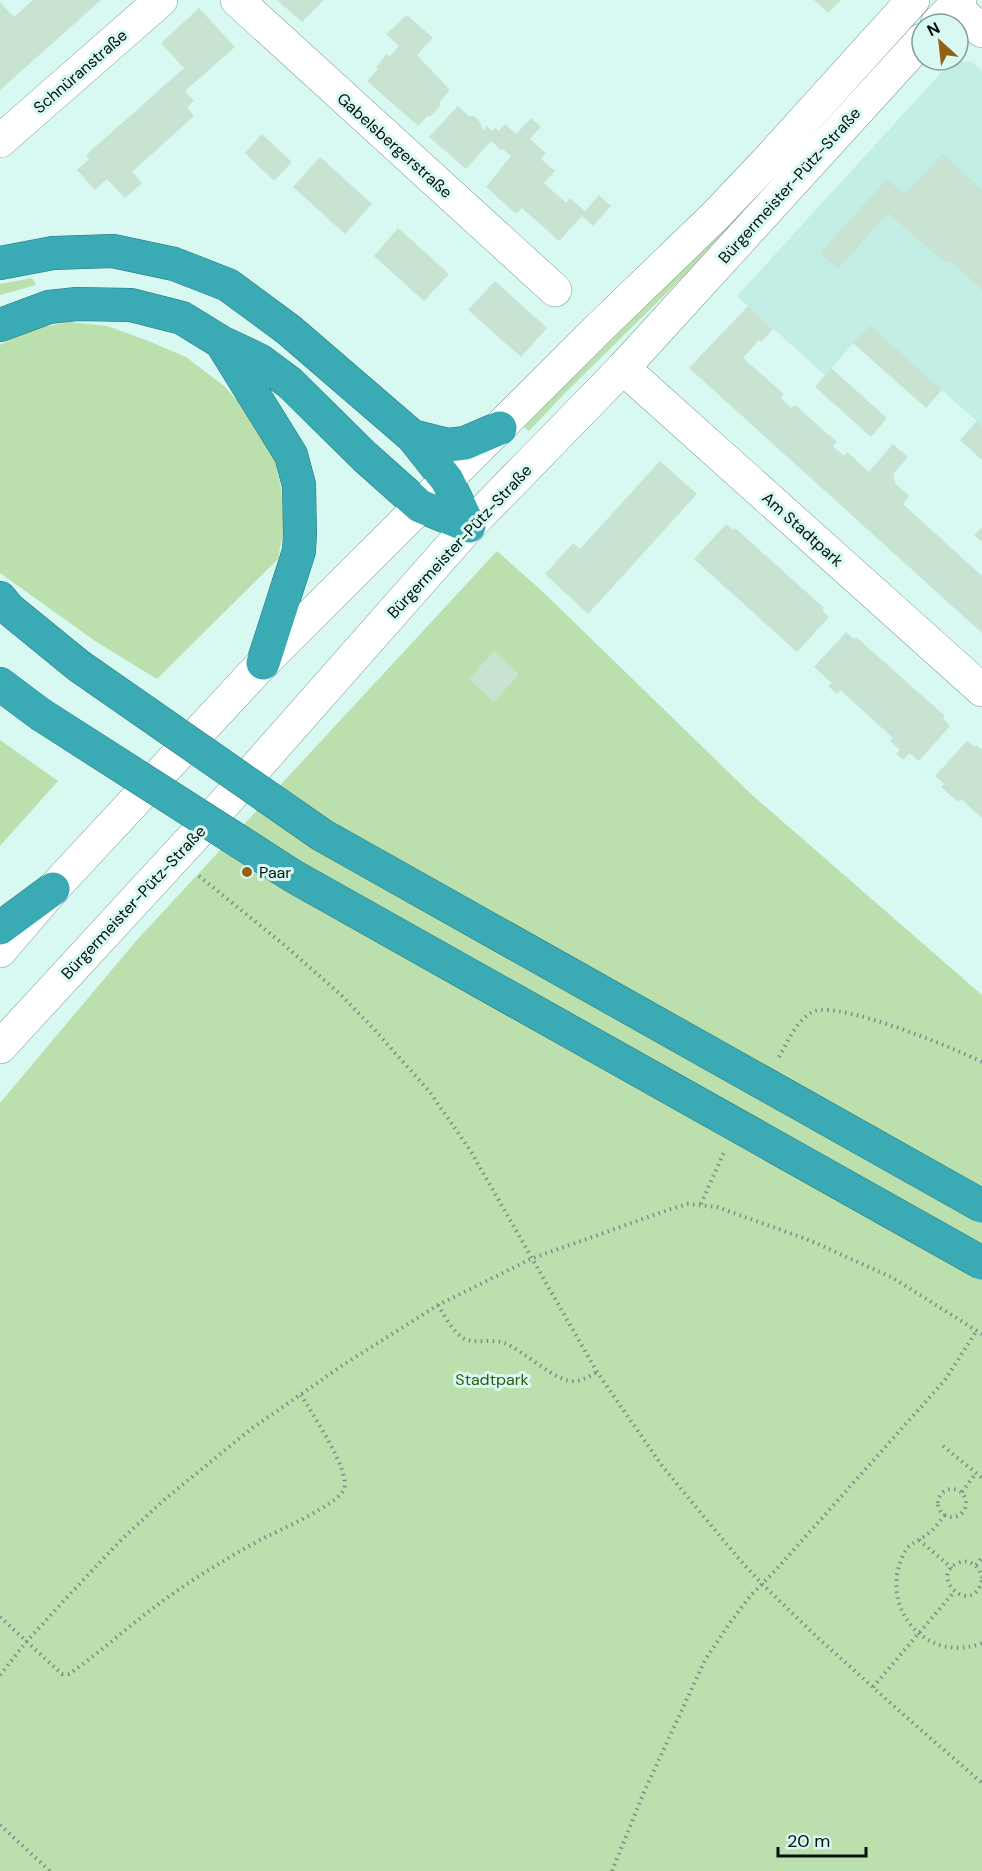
<svg xmlns="http://www.w3.org/2000/svg" width="982" height="1871" font-family="'DM Sans',sans-serif">
<style>
.built{fill:#c3eee5}
.green{fill:#bce0ad}
.building{fill:#c8e3d2}
.lines{fill:none;stroke-linecap:round;stroke-linejoin:round}
.minor-casing{stroke:#7b9a94;stroke-width:34}
.secondary-casing{stroke:#7b9a94;stroke-width:34}
.motorway-casing{stroke:#27757a;stroke-width:34}
.path{stroke:#788f8a;stroke-width:4;stroke-dasharray:1.5 4.5;stroke-linecap:butt}
.minor{stroke:#fff;stroke-width:33}
.secondary{stroke:#fff;stroke-width:33}
.motorway{stroke:#3aabb4;stroke-width:33}
.motorway-bridge-casing{stroke:#27757a;stroke-width:34;stroke-linecap:butt}
.motorway-bridge{stroke:#3aabb4;stroke-width:33}
.poi-dot{fill:#946014;stroke:#d8f9f2;stroke-width:2}
.labels{text-anchor:middle;stroke-width:6;stroke-linejoin:round;paint-order:stroke}
.street-label{font-size:16px;fill:#05100e;stroke:#d8f9f2}
.poi-label{font-size:16px;fill:#05100e;stroke:#d8f9f2;text-anchor:start}
.park-label{font-size:16px;fill:#2a5a0a;stroke:#d8f9f2}
</style>
<rect width="100%" height="100%" fill="#d8f9f2"/>
<path class="built" d="M 971,61 L 982,71 L 982,426 L 870,325 L 825,375 L 737,296 L 949,64 Z"/>
<path class="green" d="M 890,45 L 897,52 L 750,211 L 565,393 L 529,431 L 522,425 Z
M 32,278 L 36,285 L 0,295 L 0,284 Z
M 69,322 L 107,326 L 146,340 L 186,357 L 224,386 L 255,420 L 275,460 L 281,488 L 284,526 L 278,559 L 157,679 L 95,641 L 0,573 L 0,345 L 25,331 Z
M 497,551 L 542,591 L 751,794 L 982,995 L 982,1871 L 0,1871 L 0,1103 L 136,941 Z
M 0,740 L 58,781 L 0,846 Z"/>
<path class="building" d="M 33,0 L 101,0 L 0,90 L 0,2 L 14,17 Z
M 277,0 L 324,0 L 302,22 Z
M 814,0 L 841,0 L 828,13 Z
M 199,8 L 235,47 L 185,91 L 194,101 L 187,107 L 194,116 L 132,172 L 142,183 L 125,198 L 107,179 L 95,190 L 77,170 L 89,159 L 86,155 L 184,68 L 161,43 Z
M 407,15 L 433,38 L 417,55 L 450,90 L 439,103 L 441,105 L 430,117 L 428,115 L 418,126 L 367,81 L 378,69 L 376,67 L 387,54 L 390,56 L 399,46 L 386,34 Z
M 458,106 L 469,116 L 474,116 L 480,122 L 483,131 L 487,126 L 492,131 L 495,128 L 499,131 L 505,124 L 516,134 L 531,118 L 541,127 L 530,139 L 546,153 L 541,159 L 555,171 L 544,183 L 566,203 L 570,198 L 585,211 L 599,195 L 611,206 L 593,226 L 582,216 L 559,241 L 522,208 L 516,214 L 486,187 L 511,156 L 503,149 L 501,150 L 491,141 L 466,169 L 429,137 Z
M 262,134 L 292,162 L 274,181 L 245,153 Z
M 943,153 L 982,190 L 982,290 L 952,262 L 945,263 L 888,213 L 838,269 L 820,253 L 887,179 L 904,194 L 907,190 L 908,191 Z
M 320,157 L 372,204 L 345,234 L 293,187 Z
M 398,228 L 449,274 L 424,301 L 374,256 Z
M 495,281 L 547,328 L 521,357 L 468,310 Z
M 748,306 L 773,329 L 761,342 L 759,340 L 743,358 L 784,394 L 781,398 L 791,408 L 795,405 L 837,442 L 833,446 L 844,456 L 847,452 L 869,472 L 893,444 L 908,457 L 893,474 L 895,483 L 909,496 L 903,504 L 982,576 L 982,633 L 689,368 Z
M 870,325 L 942,390 L 926,408 L 853,343 Z
M 831,368 L 887,418 L 871,437 L 815,387 Z
M 977,421 L 982,426 L 982,460 L 960,440 Z
M 660,461 L 697,494 L 588,614 L 545,574 L 573,543 L 580,549 Z
M 726,524 L 733,530 L 735,528 L 824,608 L 822,610 L 829,617 L 797,652 L 694,559 Z
M 982,527 L 982,542 L 974,535 Z
M 846,632 L 854,639 L 856,637 L 874,653 L 945,716 L 943,718 L 950,726 L 919,761 L 910,753 L 903,760 L 896,754 L 900,750 L 890,741 L 893,738 L 840,690 L 837,694 L 828,686 L 832,683 L 814,667 Z
M 494,651 L 519,674 L 494,702 L 469,679 Z
M 967,741 L 975,747 L 976,745 L 982,750 L 982,818 L 961,799 L 958,802 L 941,787 L 944,784 L 935,776 Z"/>
<g class="lines">
<defs>
<path id="minor" d="M 237,0 L 555,290
M 954,6 L 982,31
M 0,141 L 161,0
M 623,368 L 982,690"/>
<path id="secondary" d="M 937,24 L 960,0
M 0,951 L 53,889 L 263,663 L 599,328 L 716,215 L 770,158 L 913,0
M 0,1047 L 222,806 L 469,526 L 623,368 L 922,40"/>
<path id="motorway" d="M 0,263 L 53,253 L 113,251 L 174,264 L 228,285 L 289,330 L 412,436 L 447,480 L 469,526
M 0,325 L 49,307 L 77,304 L 131,305 L 182,318 L 221,342 L 259,360 L 290,383 L 365,457 L 420,506 L 469,526
M 221,342 L 291,455 L 299,485 L 300,533 L 299,551 L 263,663
M 412,436 L 448,445 L 465,443 L 500,428
M 0,598 L 9,609 L 79,666
M 0,684 L 40,714
M 0,928 L 53,889"/>
</defs>
<use href="#minor" class="minor-casing"/>
<use href="#secondary" class="secondary-casing"/>
<use href="#motorway" class="motorway-casing"/>
<path class="path" d="M 199,876 L 283,944 L 340,994 L 372,1027 L 429,1091 L 470,1150 L 597,1372 L 663,1467 L 739,1559 L 762,1584 L 819,1639 L 905,1716 L 982,1783
M 779,1057 C 787,1043 798,1017 815,1011 C 842,1002 954,1048 982,1062
M 701,1204 L 724,1152
M 438,1305 C 445,1316 452,1331 463,1338 C 475,1345 490,1338 504,1343 C 524,1350 557,1384 576,1381 C 584,1380 590,1376 597,1372
M 943,1446 L 982,1478
M938 1503a14 14 0 1 1 28 0a14 14 0 1 1-28 0Z
M 962,1492 L 976,1473
M 945,1515 C 940,1521 935,1528 930,1532 C 916,1544 908,1541 901,1560 C 881,1612 929,1664 982,1643
M 919,1540 L 952,1568
M 976,1565 L 982,1558
M 982,1578 C 980,1567 970,1558 958,1563 C 927,1577 973,1618 982,1580
M 0,1617 L 62,1674 L 69,1674 C 98,1654 124,1630 152,1609 C 186,1583 222,1561 260,1540 C 277,1531 338,1505 344,1489 C 351,1471 311,1412 301,1395
M 0,1675 L 27,1641 L 71,1593 L 122,1539 L 165,1499 L 251,1429 L 343,1365 L 438,1305 L 533,1258 L 671,1209 L 688,1204 L 717,1207 L 809,1240 L 893,1278 L 982,1334
M 873,1687 L 954,1592
M 0,1825 L 50,1871
M 612,1871 L 644,1792 L 705,1660 L 732,1620 L 751,1595 L 773,1573 L 945,1380 L 977,1330"/>
<use href="#minor" class="minor"/>
<use href="#secondary" class="secondary"/>
<use href="#motorway" class="motorway"/>
<defs>
<path id="motorway-bridge" d="M 79,666 L 322,835 L 982,1206
M 40,714 L 293,876 L 982,1263"/>
</defs>
<use href="#motorway-bridge" class="motorway-bridge-casing"/>
<use href="#motorway-bridge" class="motorway-bridge"/>
</g>
<circle class="poi-dot" cx="247" cy="872" r="6"/>
<g class="labels">
<g class="street-label">
<text transform="translate(80 71) rotate(-41)" y="6">Schnüranstraße</text>
<text transform="translate(395 145) rotate(42)" y="6">Gabelsbergerstraße</text>
<text transform="translate(789 185) rotate(-48)" y="6">Bürgermeister-Pütz-Straße</text>
<text transform="translate(803 529) rotate(42)" y="6">Am Stadtpark</text>
<text transform="translate(459 541) rotate(-47)" y="6">Bürgermeister-Pütz-Straße</text>
<text transform="translate(133 902) rotate(-47)" y="6">Bürgermeister-Pütz-Straße</text>
</g>
<g class="poi-label">
<text x="259" y="878">Paar</text>
</g>
<g class="park-label">
<text x="492" y="1385">Stadtpark</text>
</g>
</g>
<g transform="translate(940 42) rotate(333)"><circle r="28" fill="#d8f9f2" stroke="#849c97" stroke-width="1.5"/>
<path d="M0-4.5L10 22L0 15L-10 22Z" fill="#946014"/>
<text y="-9" font-size="16" font-weight="bold" text-anchor="middle" fill="#05100e">N</text>
</g>
<path d="M778 1847v9h88v-9" fill="none" stroke="#05100e" stroke-width="3"/>
<text x="787" y="1847" font-size="18" fill="#05100e" stroke="#d8f9f2" stroke-width="4.5" paint-order="stroke">20 m</text>
</svg>
